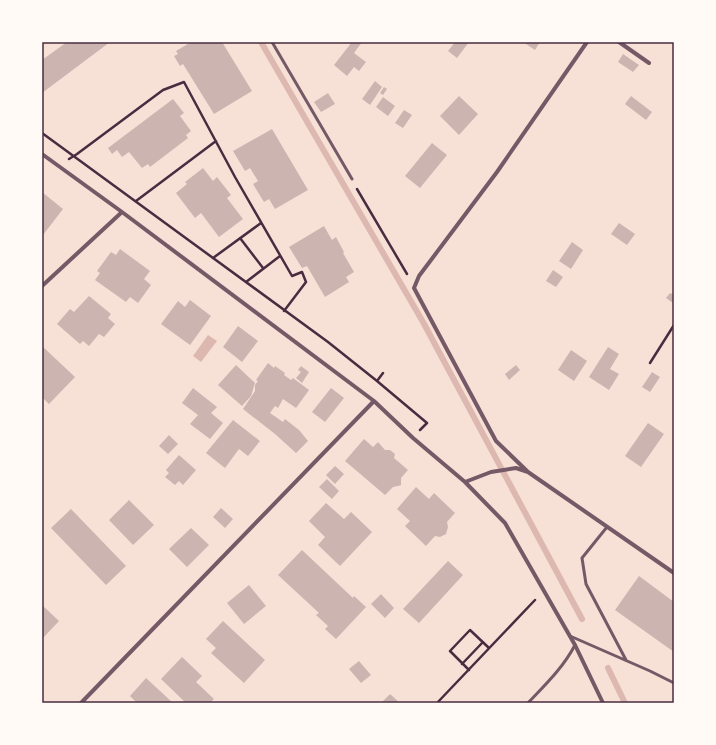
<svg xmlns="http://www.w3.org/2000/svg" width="716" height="745" font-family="'DejaVu Sans',sans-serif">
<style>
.water{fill:#dcb8b0}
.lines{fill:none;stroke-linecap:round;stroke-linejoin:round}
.stream{stroke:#dcb8b0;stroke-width:6}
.building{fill:#ccb4b1}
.path{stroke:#4a2c40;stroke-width:2.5}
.service{stroke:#755966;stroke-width:3}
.minor{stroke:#755966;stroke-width:4}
.neatline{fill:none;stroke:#4a2c40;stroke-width:1.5}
</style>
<rect width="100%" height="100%" fill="#f7e1d7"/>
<path class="water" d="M 208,335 L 217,341 L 201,362 L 193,356 Z"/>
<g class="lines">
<path class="stream" d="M 261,42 L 423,322 L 582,619
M 608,668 L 625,703"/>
</g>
<path class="building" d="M 67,42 L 110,42 L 42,93 L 42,60 Z
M 191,42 L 222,42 L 252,91 L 214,114 L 183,64 L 180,66 L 174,56 L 178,54 L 176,51 Z
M 352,42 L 362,42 L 354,53 L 366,62 L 359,71 L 354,67 L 347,76 L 334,65 Z
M 455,42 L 469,42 L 457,58 L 448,51 Z
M 523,42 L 540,42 L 535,50 Z
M 623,54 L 639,65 L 633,72 L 618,62 Z
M 375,81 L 382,87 L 370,105 L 362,99 Z
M 384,87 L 387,89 L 383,95 L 380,93 Z
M 328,93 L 335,104 L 321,112 L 314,102 Z
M 459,96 L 478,114 L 459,135 L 440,116 Z
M 631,96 L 652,112 L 646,120 L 625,104 Z
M 383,97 L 395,106 L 388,116 L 376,107 Z
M 173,99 L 184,113 L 180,116 L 191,131 L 186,135 L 188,138 L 150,167 L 148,164 L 142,168 L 129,152 L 122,157 L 117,150 L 112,154 L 108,148 Z
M 404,110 L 412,115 L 403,128 L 395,123 Z
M 272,129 L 308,190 L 275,209 L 269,199 L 264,202 L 253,184 L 258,181 L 250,168 L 245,171 L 233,151 Z
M 432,143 L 447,155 L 420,188 L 405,176 Z
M 203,168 L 213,181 L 217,177 L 231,195 L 227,198 L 243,219 L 219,237 L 201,213 L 195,218 L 176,193 L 187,184 L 185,182 Z
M 42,192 L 63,209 L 43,235 L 42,234 Z
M 619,223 L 635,234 L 627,245 L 611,234 Z
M 324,226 L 332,240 L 336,237 L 344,252 L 343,253 L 354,272 L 346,277 L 349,282 L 325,297 L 307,266 L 302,268 L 289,247 Z
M 572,242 L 583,250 L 571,269 L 559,261 Z
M 120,249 L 150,271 L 144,279 L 151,285 L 138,303 L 130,297 L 126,302 L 95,280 L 100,273 L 97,271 L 111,252 L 116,255 Z
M 553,270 L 563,277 L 556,287 L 546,281 Z
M 670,293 L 674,295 L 673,303 L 666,298 Z
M 89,296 L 111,314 L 108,318 L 115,324 L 104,337 L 99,334 L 89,346 L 83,341 L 80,344 L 57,324 L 70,309 L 74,312 Z
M 190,300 L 211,316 L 190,345 L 161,324 L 178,301 L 185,307 Z
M 238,326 L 258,341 L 242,362 L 223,347 Z
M 42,346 L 75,377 L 49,404 L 42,397 Z
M 608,347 L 619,354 L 610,369 L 619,374 L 609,390 L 589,377 Z
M 571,350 L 587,361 L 574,381 L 558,370 Z
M 268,363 L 274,368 L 275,366 L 285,373 L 284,375 L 291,380 L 293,378 L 309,390 L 296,408 L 283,399 L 278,408 L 275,406 L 270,413 L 283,422 L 285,419 L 299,430 L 308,441 L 296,453 L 275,434 L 243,409 L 255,391 L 255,385 L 258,381 L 256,380 Z
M 236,365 L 255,383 L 251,396 L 242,406 L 218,385 Z
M 516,365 L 520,370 L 509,380 L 505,374 Z
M 301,366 L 309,372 L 302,383 L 296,378 L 301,372 L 298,370 Z
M 652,372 L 660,377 L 650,392 L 642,387 Z
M 193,388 L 217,407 L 211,413 L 223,423 L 210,439 L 190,424 L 198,415 L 182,403 Z
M 331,388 L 344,398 L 325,422 L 312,412 Z
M 233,420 L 260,441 L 248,456 L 239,449 L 225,468 L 206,453 Z
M 648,423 L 664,434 L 641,467 L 625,456 Z
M 169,435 L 178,444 L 168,454 L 159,446 Z
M 364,439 L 373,447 L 378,442 L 385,450 L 390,450 L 395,454 L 394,458 L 408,470 L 401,478 L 401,485 L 398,486 L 393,487 L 385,495 L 345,461 Z
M 179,455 L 196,470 L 183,485 L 179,481 L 175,485 L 165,477 L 169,473 L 166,470 Z
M 335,466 L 344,474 L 335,484 L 326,475 Z
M 327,479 L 339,491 L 332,499 L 319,487 Z
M 416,487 L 429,499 L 434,493 L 455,513 L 447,522 L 448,527 L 446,534 L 440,537 L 435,536 L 426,546 L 405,526 L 410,521 L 397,509 Z
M 129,500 L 154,525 L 133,545 L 109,520 Z
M 326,503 L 344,519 L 351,512 L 372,532 L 340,566 L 318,545 L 325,537 L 309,521 Z
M 221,508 L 233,519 L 225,528 L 213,517 Z
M 71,509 L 126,566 L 106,585 L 51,528 Z
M 191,528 L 209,545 L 187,567 L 169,549 Z
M 302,550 L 353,598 L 354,596 L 366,607 L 336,639 L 325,629 L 328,626 L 316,615 L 319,613 L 278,575 Z
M 448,561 L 463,575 L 419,623 L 403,609 Z
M 639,576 L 674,602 L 674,652 L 615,610 Z
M 249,585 L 266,606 L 244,624 L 227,603 Z
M 381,594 L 394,608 L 385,618 L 371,604 Z
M 42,605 L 59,621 L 42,639 Z
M 223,621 L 265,660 L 244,683 L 211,653 L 216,648 L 206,639 Z
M 182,657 L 202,676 L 196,682 L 214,699 L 210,703 L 186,703 L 161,679 Z
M 359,661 L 371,675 L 361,683 L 349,669 Z
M 146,678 L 173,703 L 137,703 L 130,696 Z
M 390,694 L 400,703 L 381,703 Z"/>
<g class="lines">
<path class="path" d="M 42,133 L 328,342 L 377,381 L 427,423 L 420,430
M 69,159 L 77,154 L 163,90 L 184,82 L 235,177 L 292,276 L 302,272 L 306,282 L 284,311
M 357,189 L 407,274
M 136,201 L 216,141
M 240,238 L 263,268
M 213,258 L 261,223
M 246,282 L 280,256
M 650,363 L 674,325
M 377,381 L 383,373
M 462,664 L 483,642
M 469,670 L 450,651 L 470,630 L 489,648
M 437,703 L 535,600"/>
<path class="service" d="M 272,42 L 352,179
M 607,527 L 582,558 L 586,584 L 626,660
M 570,636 L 650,671 L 674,683
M 528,703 C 545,685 563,668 575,645"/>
<path class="minor" d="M 619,42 L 649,63
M 42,154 L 122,212 L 374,401 L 413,438 L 465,482 L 505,523 L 575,645 L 603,703
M 42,286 L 122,212
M 528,472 L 496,441 L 414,288 L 419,276 L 497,172 L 587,42
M 465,482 L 491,472 L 516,468 L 528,472 L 674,573
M 81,703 L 374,401"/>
</g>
<rect width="716" height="745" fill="none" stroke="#fffaf5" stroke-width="86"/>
<rect x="43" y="43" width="630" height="659" class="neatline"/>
</svg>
